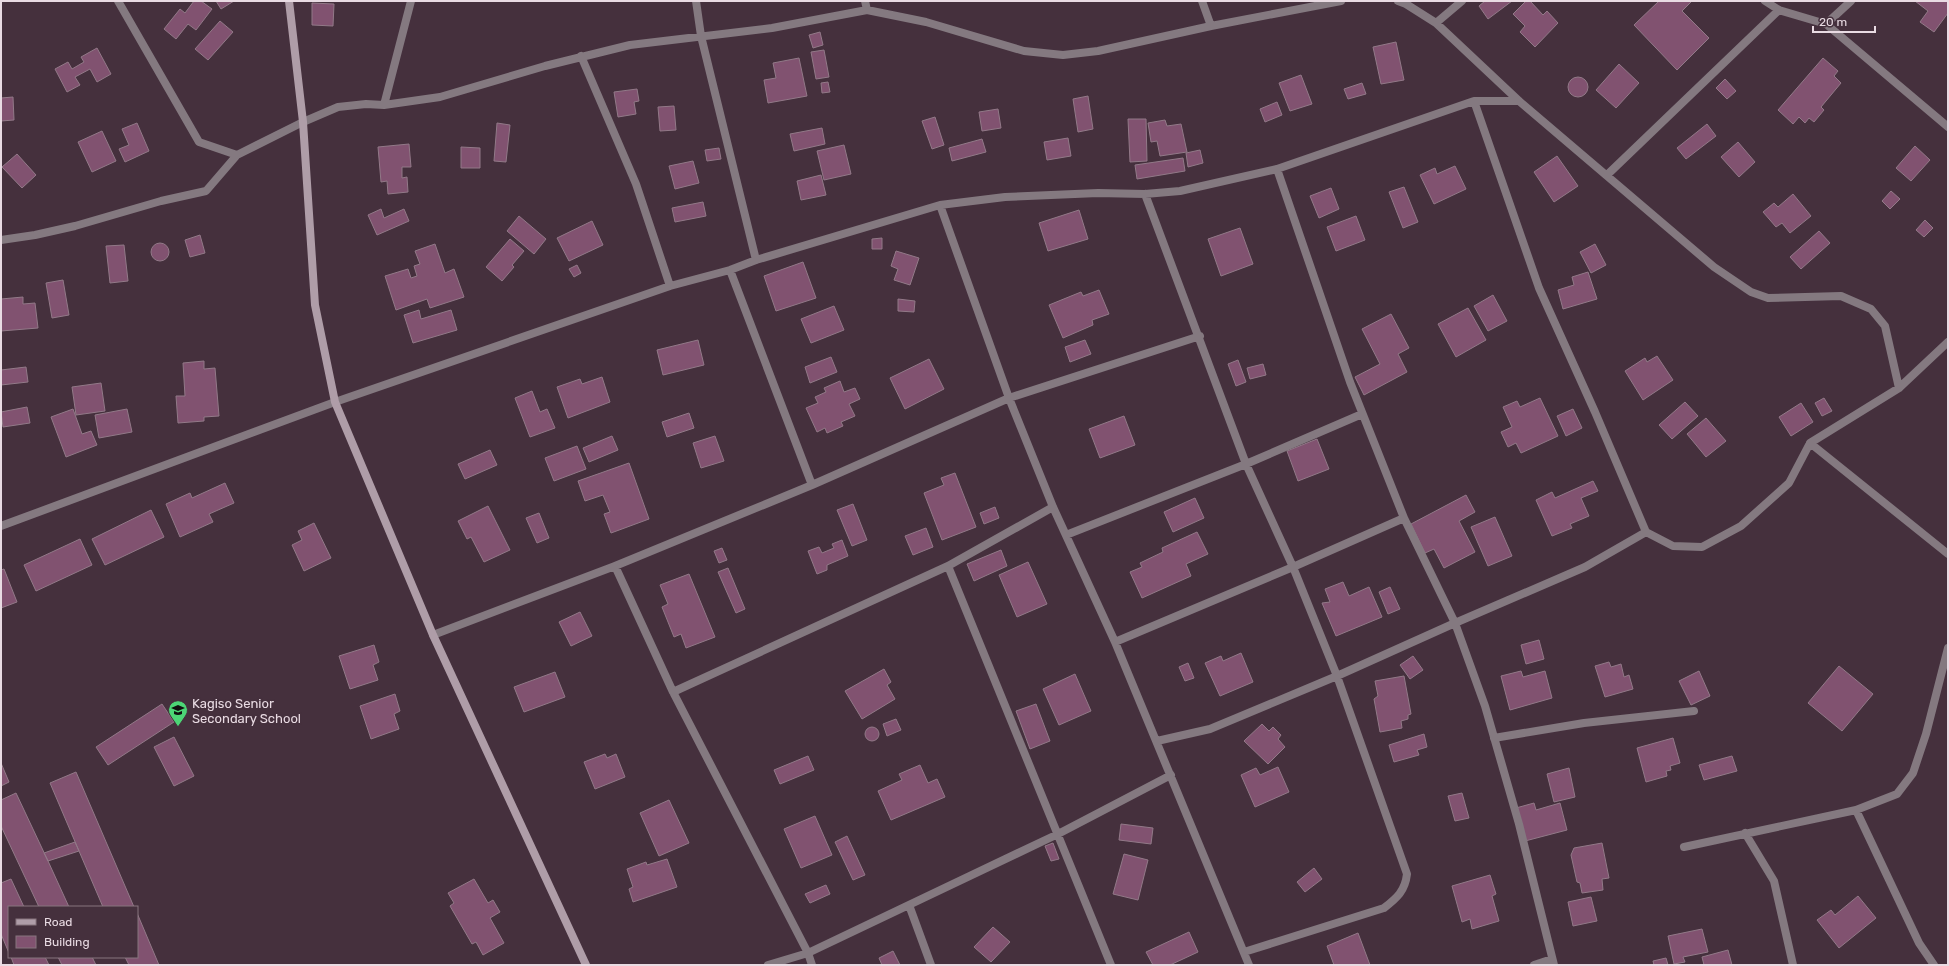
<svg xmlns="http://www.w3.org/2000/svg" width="1949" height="966" font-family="Rubik,sans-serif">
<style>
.building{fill:#815270;stroke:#927988}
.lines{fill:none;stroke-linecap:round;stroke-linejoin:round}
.street{stroke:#847980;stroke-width:8}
.secondary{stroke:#af9da8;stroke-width:8}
.labels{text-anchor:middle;stroke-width:3.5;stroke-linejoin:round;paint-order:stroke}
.poi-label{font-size:13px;fill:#e9dbe3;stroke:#45303d;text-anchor:start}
</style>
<rect width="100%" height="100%" fill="#45303d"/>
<path class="building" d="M 194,1 L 201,1 L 212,9 L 196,30 L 188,24 L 176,39 L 164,29 L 180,9 L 185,13 Z
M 216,1 L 234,1 L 221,9 Z
M 1485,1 L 1512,1 L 1488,19 L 1479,6 Z
M 1526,1 L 1530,1 L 1543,15 L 1547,11 L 1558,23 L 1535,47 L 1520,32 L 1525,26 L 1513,14 Z
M 1659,1 L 1692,1 L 1682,11 L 1709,38 L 1677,70 L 1634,25 Z
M 1915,1 L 1948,1 L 1948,13 L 1934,32 L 1920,22 L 1928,11 Z
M 312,3 L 334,4 L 333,26 L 312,25 Z
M 220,21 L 233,32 L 208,60 L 195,49 Z
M 820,32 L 823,45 L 813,48 L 809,35 Z
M 1396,42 L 1404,80 L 1381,84 L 1373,47 Z
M 97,48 L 111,74 L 97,82 L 90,69 L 75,77 L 80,85 L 67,92 L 55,69 L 68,62 L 72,69 L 84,62 L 81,57 Z
M 824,50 L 829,77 L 816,79 L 811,52 Z
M 799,58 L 807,96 L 768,103 L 764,80 L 776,78 L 773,63 Z
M 1823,58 L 1838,71 L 1834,76 L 1841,83 L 1821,107 L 1824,110 L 1814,122 L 1809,118 L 1805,123 L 1799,117 L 1793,124 L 1778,110 Z
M 1619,64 L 1639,83 L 1616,108 L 1596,90 Z
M 1301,75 L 1312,104 L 1290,111 L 1279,83 Z
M1568 87a10 10 0 1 1 20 0a10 10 0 1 1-20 0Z
M 1725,79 L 1736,91 L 1727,99 L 1716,88 Z
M 828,82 L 830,92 L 822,93 L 821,83 Z
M 1362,83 L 1366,94 L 1348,99 L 1344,89 Z
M 637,89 L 639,101 L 634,102 L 636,114 L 618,117 L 614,92 Z
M 1088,96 L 1093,129 L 1078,132 L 1073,99 Z
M 13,97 L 14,120 L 1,121 L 1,98 Z
M 1277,102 L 1282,115 L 1265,122 L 1260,109 Z
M 674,106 L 676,130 L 660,131 L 658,107 Z
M 998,109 L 1001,128 L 982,131 L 979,112 Z
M 935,117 L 944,145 L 932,149 L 922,121 Z
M 1128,119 L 1146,119 L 1147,161 L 1130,162 Z
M 1165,120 L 1167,126 L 1181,124 L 1187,152 L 1160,156 L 1157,141 L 1151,142 L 1148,123 Z
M 137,123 L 149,151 L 125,162 L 119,149 L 129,145 L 122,129 Z
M 497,123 L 510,125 L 506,162 L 494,161 Z
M 1707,124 L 1716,136 L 1686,159 L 1677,148 Z
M 822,128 L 825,144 L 794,151 L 790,134 Z
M 102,131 L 116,161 L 92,172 L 78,142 Z
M 1068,138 L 1071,156 L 1047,160 L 1044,142 Z
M 982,139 L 986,152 L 952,161 L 949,148 Z
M 1738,142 L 1755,162 L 1739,177 L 1721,157 Z
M 409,144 L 411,167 L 402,167 L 402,178 L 407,177 L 408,192 L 388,194 L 387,181 L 381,182 L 378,147 Z
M 844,145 L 851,174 L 824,180 L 817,151 Z
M 1915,146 L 1930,160 L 1911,181 L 1896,168 Z
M 461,147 L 480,148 L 480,168 L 461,168 Z
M 719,148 L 721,159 L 707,161 L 705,150 Z
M 1200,150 L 1203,163 L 1188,167 L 1186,153 Z
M 17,154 L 36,175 L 22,188 L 2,167 Z
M 1557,156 L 1578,186 L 1554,202 L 1534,172 Z
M 1183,158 L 1185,171 L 1137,179 L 1135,165 Z
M 693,161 L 699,183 L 675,189 L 669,166 Z
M 1455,166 L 1466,189 L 1434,204 L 1420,175 L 1435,168 L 1437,174 Z
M 821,175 L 826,195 L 801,200 L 797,181 Z
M 1404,187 L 1418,222 L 1403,228 L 1389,192 Z
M 1331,188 L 1339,209 L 1319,218 L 1310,196 Z
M 1891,191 L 1900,199 L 1890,209 L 1882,201 Z
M 1793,194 L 1811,216 L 1790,233 L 1782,223 L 1776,227 L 1763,212 L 1774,203 L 1778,207 Z
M 703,202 L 706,216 L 675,222 L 672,208 Z
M 381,209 L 384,218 L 404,209 L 409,221 L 377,235 L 368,215 Z
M 1079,210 L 1088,239 L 1048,251 L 1039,223 Z
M 519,216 L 546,239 L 534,254 L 507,231 Z
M 1356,216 L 1365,240 L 1336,251 L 1327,227 Z
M 1925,220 L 1933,228 L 1924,237 L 1916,230 Z
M 592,221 L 603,245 L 569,261 L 557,238 Z
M 1240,228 L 1253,264 L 1221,276 L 1208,239 Z
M 1819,231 L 1830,243 L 1801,269 L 1790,257 Z
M 200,235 L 205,253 L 190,257 L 185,240 Z
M 882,238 L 882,249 L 872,249 L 872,239 Z
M 510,239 L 524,251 L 512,265 L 514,267 L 502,281 L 486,267 Z
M151 252a9 9 0 1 1 18 0a9 9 0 1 1-18 0Z
M 435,244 L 445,273 L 454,269 L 464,297 L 430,308 L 427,299 L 396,310 L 385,276 L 408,269 L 411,278 L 417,276 L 414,266 L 420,264 L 415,251 Z
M 1595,244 L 1606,265 L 1591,273 L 1580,252 Z
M 124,245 L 128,281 L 110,283 L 106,246 Z
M 896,251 L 919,258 L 910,285 L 894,280 L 898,269 L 891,266 Z
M 803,262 L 816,298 L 776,311 L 764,276 Z
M 577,265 L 581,273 L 574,277 L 569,269 Z
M 1588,272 L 1597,299 L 1563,309 L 1558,290 L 1574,285 L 1572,277 Z
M 63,280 L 69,315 L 52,318 L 46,283 Z
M 1099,290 L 1109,314 L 1092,320 L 1093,325 L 1063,338 L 1049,305 L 1081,292 L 1083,296 Z
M 1493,295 L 1507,321 L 1488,331 L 1474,306 Z
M 23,297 L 23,304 L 35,303 L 38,328 L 1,331 L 1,299 Z
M 898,299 L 915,301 L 914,312 L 898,311 Z
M 834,306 L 844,330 L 811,343 L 801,319 Z
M 1468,308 L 1486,340 L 1456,357 L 1438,324 Z
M 419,310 L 421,319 L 451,310 L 457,330 L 413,343 L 404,315 Z
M 1391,314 L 1409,348 L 1398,354 L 1407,372 L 1364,395 L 1355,377 L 1380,364 L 1362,329 Z
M 698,340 L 704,365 L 663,375 L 657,350 Z
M 1085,340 L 1091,354 L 1070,362 L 1065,347 Z
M 1657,356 L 1673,380 L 1643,400 L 1625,371 L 1645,358 L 1647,362 Z
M 831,357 L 837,372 L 810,383 L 805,367 Z
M 929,359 L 944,389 L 905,409 L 890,378 Z
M 1238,360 L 1246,382 L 1236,386 L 1228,364 Z
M 204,361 L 204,369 L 215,368 L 219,416 L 204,417 L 204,421 L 178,423 L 176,396 L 185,396 L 183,363 Z
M 1263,364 L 1266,375 L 1250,379 L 1247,368 Z
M 26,367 L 28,382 L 1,385 L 1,370 Z
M 602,377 L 610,402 L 568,418 L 557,387 L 580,379 L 582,384 Z
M 840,381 L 844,392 L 855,388 L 860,399 L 849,404 L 855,416 L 841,422 L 843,426 L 827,433 L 825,428 L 817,432 L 806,408 L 818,403 L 815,397 L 826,392 L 824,388 Z
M 101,383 L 105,411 L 76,415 L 72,387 Z
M 532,391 L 540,412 L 547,409 L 555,428 L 530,437 L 515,398 Z
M 1540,398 L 1558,436 L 1521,453 L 1516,443 L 1508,447 L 1501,432 L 1512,427 L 1503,407 L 1517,401 L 1520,407 Z
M 1824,398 L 1832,411 L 1822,416 L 1815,403 Z
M 1685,402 L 1698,416 L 1672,439 L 1659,425 Z
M 1801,403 L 1813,422 L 1791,436 L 1779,417 Z
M 27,407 L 30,423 L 3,427 L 1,412 Z
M 73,409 L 82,434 L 91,431 L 97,445 L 66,457 L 51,417 Z
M 127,409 L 132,432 L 99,438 L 95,415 Z
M 1573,409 L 1582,428 L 1566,436 L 1557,416 Z
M 689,413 L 694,428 L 667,437 L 662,422 Z
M 1124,416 L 1135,445 L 1100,458 L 1089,429 Z
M 1706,418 L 1726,441 L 1706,457 L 1687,434 Z
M 612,436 L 618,450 L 589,462 L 583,448 Z
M 715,436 L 724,461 L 701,468 L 693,443 Z
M 1317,439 L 1329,469 L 1298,481 L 1287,451 Z
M 577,446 L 586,469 L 554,481 L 545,458 Z
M 490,450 L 497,465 L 465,479 L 458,464 Z
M 629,463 L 649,519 L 611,533 L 604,514 L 610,512 L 603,495 L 585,501 L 578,481 Z
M 955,473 L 976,527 L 942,540 L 924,493 L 944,485 L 941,478 Z
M 1593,481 L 1598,491 L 1581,498 L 1589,516 L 1570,524 L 1572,528 L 1552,536 L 1536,500 L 1552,492 L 1555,498 Z
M 225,483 L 234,503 L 209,514 L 213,522 L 180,537 L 166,504 L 190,493 L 192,498 Z
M 1466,495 L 1475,512 L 1459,521 L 1475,552 L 1444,568 L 1434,549 L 1425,553 L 1411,524 Z
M 1195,498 L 1204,518 L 1173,532 L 1164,512 Z
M 853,504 L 867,540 L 852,546 L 837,510 Z
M 488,506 L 510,550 L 484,562 L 471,537 L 467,539 L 458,521 Z
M 995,507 L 999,518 L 984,524 L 980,513 Z
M 151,510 L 164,537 L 105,565 L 92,539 Z
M 539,513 L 549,538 L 537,543 L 526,518 Z
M 1495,517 L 1512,556 L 1488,566 L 1471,527 Z
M 314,523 L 331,558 L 304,571 L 292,545 L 302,540 L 298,531 Z
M 926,528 L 933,547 L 913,555 L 905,536 Z
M 1197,532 L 1208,554 L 1186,564 L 1191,576 L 1142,598 L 1130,572 L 1142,567 L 1140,563 L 1163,552 L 1162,548 Z
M 80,539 L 92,565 L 36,591 L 24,565 Z
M 842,540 L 848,556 L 827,565 L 827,570 L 817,574 L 808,551 L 819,547 L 822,553 L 834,548 L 832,544 Z
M 722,548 L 727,560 L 719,563 L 714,551 Z
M 1001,550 L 1007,566 L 974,581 L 967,564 Z
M 1028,562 L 1047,604 L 1017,617 L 999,575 Z
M 728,568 L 745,609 L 736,613 L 718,572 Z
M 4,569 L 17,602 L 1,608 L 1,570 Z
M 689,574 L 715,637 L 686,648 L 681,634 L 674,637 L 662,607 L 668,604 L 660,585 Z
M 1343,582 L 1349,596 L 1369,587 L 1382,617 L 1336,636 L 1322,603 L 1330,602 L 1325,589 Z
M 1390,587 L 1400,609 L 1388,614 L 1379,592 Z
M 580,612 L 592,636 L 571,646 L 559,622 Z
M 1539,640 L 1544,659 L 1526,664 L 1521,645 Z
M 374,645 L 379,662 L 373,665 L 378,680 L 350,689 L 339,656 Z
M 1241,653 L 1253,682 L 1220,696 L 1205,663 L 1221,656 L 1223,661 Z
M 1413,656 L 1423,670 L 1410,679 L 1400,665 Z
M 1609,662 L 1611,667 L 1621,664 L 1624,677 L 1629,675 L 1633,689 L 1605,697 L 1595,666 Z
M 1188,663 L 1194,678 L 1185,681 L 1179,667 Z
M 1839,666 L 1873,694 L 1842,731 L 1808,703 Z
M 884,669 L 891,682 L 887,685 L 895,699 L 862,719 L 845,691 Z
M 1521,671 L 1523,677 L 1545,671 L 1552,698 L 1510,710 L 1501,676 Z
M 1699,671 L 1710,696 L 1691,705 L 1679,681 Z
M 555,672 L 565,697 L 524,712 L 514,687 Z
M 1075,674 L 1091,711 L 1059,725 L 1043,689 Z
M 1404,676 L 1411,714 L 1408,715 L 1408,719 L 1401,721 L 1402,728 L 1380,732 L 1374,699 L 1378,696 L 1375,681 Z
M 395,694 L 400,711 L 394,714 L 399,729 L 371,739 L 360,706 Z
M 162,704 L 174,722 L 108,765 L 96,747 Z
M 1036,704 L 1050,741 L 1030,749 L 1016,711 Z
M 896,719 L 901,730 L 887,736 L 883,724 Z
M 1262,724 L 1269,731 L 1273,727 L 1281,735 L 1278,739 L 1285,747 L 1268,764 L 1244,741 Z
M865 734a7 7 0 1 1 14 0a7 7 0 1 1-14 0Z
M 1424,734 L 1427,747 L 1417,750 L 1419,755 L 1394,762 L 1389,745 Z
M 174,737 L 194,776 L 174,786 L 154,747 Z
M 1673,738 L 1680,763 L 1670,766 L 1671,770 L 1666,771 L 1667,776 L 1646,782 L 1637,748 Z
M 605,754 L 607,758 L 616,754 L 625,777 L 595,789 L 584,762 Z
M 808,756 L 814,770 L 780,784 L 774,770 Z
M 1732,756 L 1737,771 L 1704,780 L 1699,765 Z
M 1,763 L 9,782 L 1,786 Z
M 920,765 L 928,783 L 937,779 L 945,797 L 891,820 L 878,791 L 902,780 L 899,774 Z
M 1278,767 L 1289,792 L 1255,807 L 1241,775 L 1256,768 L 1260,775 Z
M 1569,768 L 1575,797 L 1554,802 L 1547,774 Z
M 76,772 L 134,907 L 103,907 L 79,851 L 50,783 Z
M 16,793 L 48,861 L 69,907 L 39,907 L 1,826 L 1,800 Z
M 1462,793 L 1469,818 L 1455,821 L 1448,796 Z
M 669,800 L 689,843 L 659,856 L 640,813 Z
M 1534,803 L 1536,810 L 1560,803 L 1567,830 L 1525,841 L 1516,808 Z
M 815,816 L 832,855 L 801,868 L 784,829 Z
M 1121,824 L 1153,828 L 1151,844 L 1119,840 Z
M 847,836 L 865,875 L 853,880 L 835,842 Z
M 75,842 L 79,851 L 48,861 L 44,853 Z
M 1053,843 L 1059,859 L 1051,861 L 1045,846 Z
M 1602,843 L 1609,878 L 1602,879 L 1603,890 L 1582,893 L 1580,883 L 1577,882 L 1571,855 L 1574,848 Z
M 1124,854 L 1148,860 L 1138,900 L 1113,894 Z
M 667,859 L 677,887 L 633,902 L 629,889 L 633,887 L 627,869 L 646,862 L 647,865 Z
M 1314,868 L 1322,879 L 1305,892 L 1297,882 Z
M 1490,875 L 1496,894 L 1492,896 L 1499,921 L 1472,929 L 1470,919 L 1462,922 L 1452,886 Z
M 11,879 L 24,907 L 9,907 L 9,953 L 1,934 L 1,883 Z
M 474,879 L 488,903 L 493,900 L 500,912 L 490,918 L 504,943 L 483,955 L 476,942 L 472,944 L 450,906 L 454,903 L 448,893 Z
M 826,885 L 830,894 L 810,903 L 805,894 Z
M 1858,896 L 1876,918 L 1839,948 L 1817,920 L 1831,910 L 1835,915 Z
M 1591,897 L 1597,921 L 1573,926 L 1568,902 Z
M 137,913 L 159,965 L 129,965 L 125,957 L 137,957 Z
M 993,927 L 1010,942 L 991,962 L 974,947 Z
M 1702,929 L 1708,952 L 1683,957 L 1685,962 L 1674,964 L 1668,936 Z
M 1189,932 L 1198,952 L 1170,965 L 1153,965 L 1146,952 Z
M 1358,933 L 1370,965 L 1334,965 L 1327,946 Z
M 1728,950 L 1732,965 L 1704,965 L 1702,957 Z
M 893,951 L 900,965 L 882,965 L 879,958 Z
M 11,957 L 45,957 L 49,965 L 14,965 Z
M 58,957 L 92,957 L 96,965 L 62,965 Z
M 1666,958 L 1668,965 L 1654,965 L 1653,961 Z"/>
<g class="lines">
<path class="street" d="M 696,1 L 701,36 L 756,260
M 865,1 L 867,10
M 1202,1 L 1211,26
M 1398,1 L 1406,4 L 1436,23 L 1519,101 L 1714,267 L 1751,292 L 1768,298 L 1841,296 L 1871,309 L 1885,326 L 1899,388
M 1765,1 L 1779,10 L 1826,24 L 1948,127
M 1436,23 L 1462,1
M 1826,24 L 1851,1
M 581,56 L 636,184 L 670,286
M 1474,101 L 1539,288 L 1595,412 L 1646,532
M 384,105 L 411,1
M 237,155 L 303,122 L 338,107 L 366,104 L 384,105 L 440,97 L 545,66 L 630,45 L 772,28 L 867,10 L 926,22 L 1024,51 L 1063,55 L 1098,51 L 1211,26 L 1341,1
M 1277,169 L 1350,382 L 1404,518
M 1607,175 L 1779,10
M 940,205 L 1009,398 L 1053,507 L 1115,642 L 1249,965
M 1,240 L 35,235 L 75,226 L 161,201 L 206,191 L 237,155 L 199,142 L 118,1
M 730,270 L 812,485
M 1810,443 L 1948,554
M 1,526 L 335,402 L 670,286 L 730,270 L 756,260 L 940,205 L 1005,197 L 1098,193 L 1145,194 L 1180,191 L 1277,169 L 1474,101 L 1519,101
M 1066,535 L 1246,464 L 1362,414
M 615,566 L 673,692 L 808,953 L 812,965
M 948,566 L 1111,965
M 433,635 L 615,566 L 812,485 L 1009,398 L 1200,336
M 1115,642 L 1293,567 L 1246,464 L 1145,194
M 673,692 L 948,566 L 1053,507
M 1494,738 L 1584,723 L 1694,711
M 1157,741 L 1210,729 L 1337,676 L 1455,623 L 1404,518 L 1293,567 L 1337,676 L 1407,874 C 1405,891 1397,898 1384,908 L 1244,952
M 1856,810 L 1919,943 L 1934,965
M 1745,833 L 1774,881 L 1793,965
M 1684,847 L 1856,810 L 1897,794 L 1913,773 L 1926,734 L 1948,648
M 909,905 L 931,965
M 768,965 L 808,953 L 1058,834 L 1171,775
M 1534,965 L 1552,959
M 1554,965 L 1519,824 L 1485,706 L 1455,623 L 1585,567 L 1646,532 L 1673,546 L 1702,547 L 1741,526 L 1789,483 L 1810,443 L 1899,388 L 1948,342"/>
<path class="secondary" d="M 289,1 L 303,122 L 315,305 L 335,402 L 433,635 L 586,965"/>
</g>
<defs>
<symbol id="school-pin" viewBox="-11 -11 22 30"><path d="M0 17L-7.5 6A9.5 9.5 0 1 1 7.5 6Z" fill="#4cd676" stroke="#45303d"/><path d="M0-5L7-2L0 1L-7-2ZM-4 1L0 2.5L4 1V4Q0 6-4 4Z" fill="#111"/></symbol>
</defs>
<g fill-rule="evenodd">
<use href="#school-pin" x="167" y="699" width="22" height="30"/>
</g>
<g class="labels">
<g class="poi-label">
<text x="192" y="708">Kagiso Senior<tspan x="192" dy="15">Secondary School</tspan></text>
</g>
</g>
<rect width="1949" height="966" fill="none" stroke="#e9dbe3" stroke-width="4"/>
<rect x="8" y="906" width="130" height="52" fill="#45303d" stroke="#87747f"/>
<rect x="16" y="919" width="20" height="6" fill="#af9da8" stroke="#87747f"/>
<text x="44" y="926" font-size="12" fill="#e9dbe3">Road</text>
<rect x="16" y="936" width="20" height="12" fill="#815270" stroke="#87747f"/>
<text x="44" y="946" font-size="12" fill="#e9dbe3">Building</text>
<path d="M1813 26v6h62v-6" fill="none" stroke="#e9dbe3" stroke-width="2"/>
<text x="1819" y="26" font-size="12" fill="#e9dbe3" stroke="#45303d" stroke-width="3" paint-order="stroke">20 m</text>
</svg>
